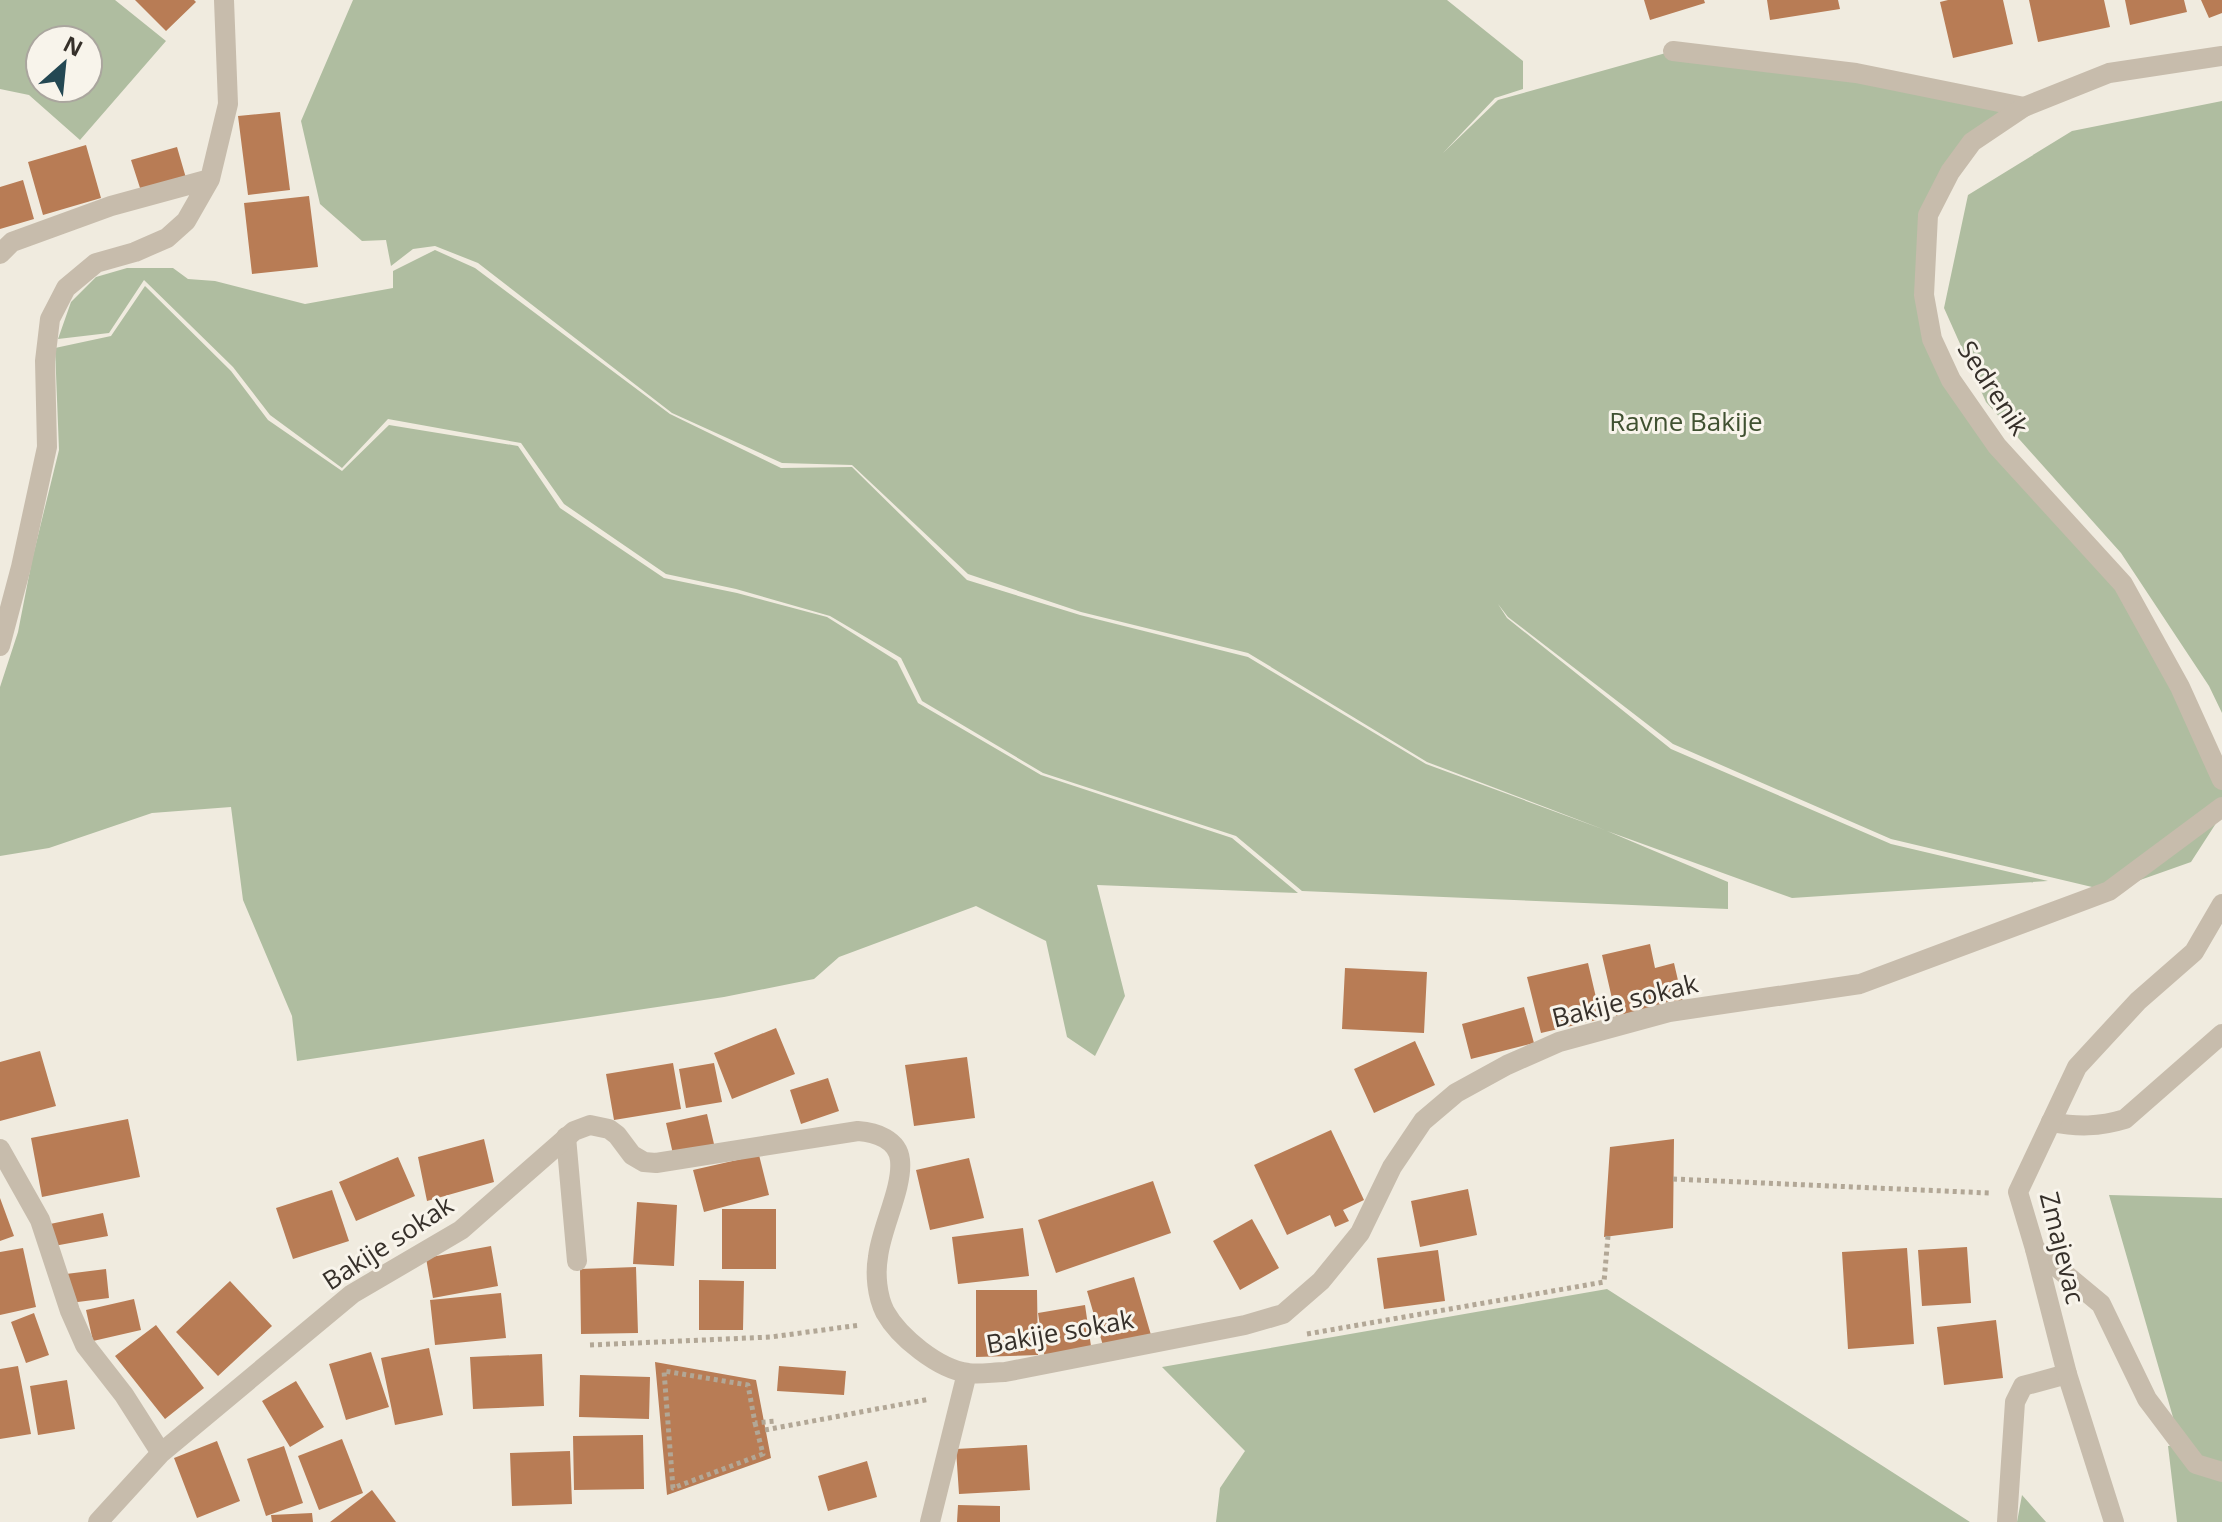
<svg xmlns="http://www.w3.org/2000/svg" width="2222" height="1522" font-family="'Open Sans',sans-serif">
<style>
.green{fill:#afbda0;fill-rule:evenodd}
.building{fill:#b87c55}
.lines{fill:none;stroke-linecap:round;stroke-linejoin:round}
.path{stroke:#b2a796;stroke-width:5;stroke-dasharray:4 4;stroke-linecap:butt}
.service{stroke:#c7bcac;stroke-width:20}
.minor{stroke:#c7bcac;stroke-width:20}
.tertiary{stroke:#c7bcac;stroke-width:20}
.labels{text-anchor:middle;stroke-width:6;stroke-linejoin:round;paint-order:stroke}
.street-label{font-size:26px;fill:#36302a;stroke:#f8f4eb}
.park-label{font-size:26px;fill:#405131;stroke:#f8f4eb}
</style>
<rect width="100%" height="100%" fill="#f0ebdf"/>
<path class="green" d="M 0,0 L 115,0 L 166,41 L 80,140 L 29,95 L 0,89 ZM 40,40 L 88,40 L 88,88 L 40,88 Z
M 353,0 L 1447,0 L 1523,61 L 1523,89 L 1495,98 L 1443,153 L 1498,100 L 1673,51 L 2024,107 L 1972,142 L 1928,215 L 1924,295 L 1951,380 L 2123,584 L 2222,780 L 2222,814 L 2191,862 L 2109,891 L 1891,839 L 1673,744 L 1508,617 L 1498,604 L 1507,618 L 1671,749 L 1891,844 L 2048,881 L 1792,898 L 1607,831 L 1728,882 L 1728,909 L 1302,891 L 1236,836 L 1043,773 L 922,701 L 901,658 L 830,616 L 736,589 L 666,574 L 564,504 L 521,443 L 388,419 L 342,468 L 270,415 L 233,367 L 144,280 L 109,333 L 58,339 L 71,302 L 96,277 L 127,268 L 173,268 L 188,279 L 215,281 L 305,304 L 393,288 L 393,271 L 435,250 L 475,268 L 670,414 L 781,468 L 852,467 L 967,580 L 1080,615 L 1248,657 L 1426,764 L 1605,830 L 1427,762 L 1248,653 L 1081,612 L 968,574 L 852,465 L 782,463 L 672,413 L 478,263 L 435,246 L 413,249 L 391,266 L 386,240 L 362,241 L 320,204 L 301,121 Z
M 2222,101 L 2222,713 L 2209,686 L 2121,553 L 1986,402 L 1944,308 L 1968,195 L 2072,131 Z
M 145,286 L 231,371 L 268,420 L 342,471 L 389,425 L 518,446 L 560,508 L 664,578 L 737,593 L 827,617 L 897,661 L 918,703 L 1041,775 L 1232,838 L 1298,893 L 1097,885 L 1125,996 L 1095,1056 L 1067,1037 L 1046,941 L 976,906 L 839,957 L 814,979 L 724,997 L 297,1061 L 292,1016 L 243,900 L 231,807 L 152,813 L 49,848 L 0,856 L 0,687 L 18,632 L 32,560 L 59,450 L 55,348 L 111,336 Z
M 2109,1195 L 2222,1198 L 2222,1522 L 2177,1522 L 2168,1446 L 2181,1445 Z
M 1607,1289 L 1970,1522 L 1216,1522 L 1220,1488 L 1245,1451 L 1162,1367 Z
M 2022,1495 L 2046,1522 L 2017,1522 Z"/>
<path class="building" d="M 135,0 L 194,0 L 196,2 L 166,31 Z
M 1644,0 L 1704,0 L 1705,3 L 1650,20 Z
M 1767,0 L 1838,0 L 1840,9 L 1770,20 Z
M 1948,0 L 2003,0 L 2013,44 L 1953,58 L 1940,2 Z
M 2029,0 L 2104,0 L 2110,27 L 2038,42 Z
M 2125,0 L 2184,0 L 2187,12 L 2130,25 Z
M 2201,0 L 2222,0 L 2222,13 L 2209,18 Z
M 280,112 L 290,190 L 248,195 L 238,116 Z
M 86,145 L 101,198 L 43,215 L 28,162 Z
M 177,147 L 186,178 L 141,191 L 131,160 Z
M 23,180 L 34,219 L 0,229 L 0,187 Z
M 309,196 L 318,267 L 252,274 L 244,203 Z
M 1650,944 L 1655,968 L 1674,963 L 1683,1002 L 1616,1016 L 1602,955 Z
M 1588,963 L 1601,1019 L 1541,1033 L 1527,977 Z
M 1345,968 L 1427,972 L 1424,1033 L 1342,1029 Z
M 1524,1007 L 1534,1043 L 1471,1059 L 1462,1024 Z
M 776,1028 L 795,1074 L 732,1099 L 714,1053 Z
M 1415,1041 L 1435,1085 L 1374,1113 L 1354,1069 Z
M 40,1051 L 56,1106 L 0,1121 L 0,1062 Z
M 967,1057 L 975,1118 L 914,1126 L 905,1065 Z
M 673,1063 L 681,1109 L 614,1120 L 606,1074 Z
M 714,1063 L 722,1102 L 686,1108 L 679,1069 Z
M 828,1078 L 839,1111 L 801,1124 L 790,1090 Z
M 707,1114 L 714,1144 L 673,1154 L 666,1123 Z
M 128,1119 L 140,1177 L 42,1197 L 31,1138 Z
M 1331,1130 L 1364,1200 L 1343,1210 L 1349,1221 L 1335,1227 L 1330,1215 L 1287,1235 L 1254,1165 Z
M 484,1139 L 494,1182 L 427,1201 L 418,1157 Z
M 1674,1139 L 1673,1228 L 1604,1237 L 1610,1147 Z
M 759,1155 L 769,1195 L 704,1212 L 693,1170 Z
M 398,1157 L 415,1196 L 356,1221 L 339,1182 Z
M 969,1158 L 984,1218 L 930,1230 L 916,1170 Z
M 1153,1181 L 1171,1233 L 1056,1273 L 1038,1220 Z
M 1468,1189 L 1477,1235 L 1420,1247 L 1411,1201 Z
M 332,1190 L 349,1241 L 293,1259 L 276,1208 Z
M 0,1198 L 14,1236 L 0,1241 Z
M 637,1202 L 677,1205 L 674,1266 L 633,1264 Z
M 722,1209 L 776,1209 L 776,1269 L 722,1269 Z
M 103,1213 L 108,1236 L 54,1246 L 50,1224 Z
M 1252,1219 L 1279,1268 L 1240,1290 L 1213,1241 Z
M 1023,1228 L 1029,1276 L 958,1284 L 952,1237 Z
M 491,1246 L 498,1286 L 433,1298 L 426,1258 Z
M 1967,1247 L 1971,1303 L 1922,1306 L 1918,1250 Z
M 23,1248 L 36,1307 L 0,1315 L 0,1252 Z
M 1907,1248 L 1914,1344 L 1848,1349 L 1842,1252 Z
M 1438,1250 L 1445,1301 L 1384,1309 L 1377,1258 Z
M 636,1267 L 638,1333 L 581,1334 L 580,1269 Z
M 106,1269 L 109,1298 L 70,1303 L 66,1274 Z
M 1134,1277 L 1151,1335 L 1104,1349 L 1087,1291 Z
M 699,1280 L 744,1281 L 743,1330 L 699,1330 Z
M 230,1281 L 272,1326 L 218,1376 L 176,1332 Z
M 976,1290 L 1037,1290 L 1038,1355 L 976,1357 Z
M 501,1293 L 506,1338 L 435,1345 L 430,1300 Z
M 134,1299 L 141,1330 L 93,1341 L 86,1310 Z
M 1085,1305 L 1092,1353 L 1045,1360 L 1038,1313 Z
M 34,1313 L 49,1355 L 26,1363 L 11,1322 Z
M 1996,1320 L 2003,1378 L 1944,1385 L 1937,1327 Z
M 156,1325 L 204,1388 L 165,1419 L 115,1356 Z
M 429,1348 L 443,1415 L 395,1425 L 381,1358 Z
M 371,1352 L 389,1407 L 346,1420 L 329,1364 Z
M 542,1354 L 544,1406 L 473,1409 L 470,1357 Z
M 655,1362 L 756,1380 L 771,1458 L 667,1495 Z
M 18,1366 L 31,1434 L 0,1439 L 0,1369 Z
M 779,1366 L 846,1371 L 844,1395 L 777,1391 Z
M 580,1375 L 650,1377 L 649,1419 L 579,1417 Z
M 67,1380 L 75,1429 L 38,1435 L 30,1386 Z
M 296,1381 L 324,1427 L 290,1447 L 262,1401 Z
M 643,1435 L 644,1489 L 574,1490 L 573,1436 Z
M 342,1439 L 363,1493 L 319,1510 L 298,1456 Z
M 217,1441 L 240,1501 L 197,1518 L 174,1458 Z
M 1027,1445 L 1030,1490 L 959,1494 L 956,1449 Z
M 284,1446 L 303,1503 L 266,1516 L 247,1459 Z
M 570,1451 L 572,1504 L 512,1506 L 510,1453 Z
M 867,1461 L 877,1497 L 828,1511 L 818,1476 Z
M 372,1490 L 396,1522 L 330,1522 Z
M 958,1505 L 1000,1506 L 1000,1522 L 957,1522 Z
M 312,1513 L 313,1522 L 272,1522 L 271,1515 Z"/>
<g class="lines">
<path class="path" d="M 1673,1179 L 1989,1193
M 1307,1334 L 1604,1282 L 1608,1236
M 590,1345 L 771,1337 L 860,1325
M 755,1423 L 763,1454 L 673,1488 L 664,1371 L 748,1385 L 755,1423 L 776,1421
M 765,1430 L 930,1399"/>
<path class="service" d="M 1673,51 L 1856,73 L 2024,107
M 566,1137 L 577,1261
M 2035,1249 L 2101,1304 L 2147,1399 L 2196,1464 L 2222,1472"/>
<path class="minor" d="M 0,254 L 12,242 L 111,206 L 210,179
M 0,646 L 21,567 L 47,447 L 45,361 L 50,319 L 66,288 L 96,263 L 135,252 L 167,238 L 186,221 L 210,179 L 228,104 L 224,0
M 2051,1122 C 2077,1127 2099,1127 2125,1119 L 2222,1034
M 0,1149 L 40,1220 L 70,1311 L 85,1345 L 124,1395 L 161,1453
M 98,1522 L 161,1453 L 352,1294 L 461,1230 L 574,1131 L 590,1125 L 609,1129 L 617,1135 L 632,1155 L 644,1162 L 656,1163 L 858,1131 C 876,1132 898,1140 900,1160 C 903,1188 881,1228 878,1257 C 875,1274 877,1296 885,1312 C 899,1337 938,1369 968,1373 C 979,1375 993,1372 1005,1372 L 1245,1325 L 1283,1314 L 1321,1281 L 1360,1233 L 1392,1167 L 1423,1121 L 1456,1093 L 1507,1065 L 1559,1042 L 1669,1012 L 1860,984 L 2109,891 L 2222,807
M 930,1522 L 967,1373
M 2007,1522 L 2015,1402 L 2023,1386 L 2067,1374"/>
<path class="tertiary" d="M 2222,56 L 2109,73 L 2024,107 L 1972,142 L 1950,172 L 1928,215 L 1924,295 L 1932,339 L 1951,380 L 1997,446 L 2123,584 L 2180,687 L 2222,780
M 2114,1522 L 2067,1374 L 2035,1249 L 2018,1192 L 2077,1067 L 2138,1001 L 2194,952 L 2222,904"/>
</g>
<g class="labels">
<g class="street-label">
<text transform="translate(1993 388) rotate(57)" y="9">Sedrenik</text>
<text transform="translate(1625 1001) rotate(-14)" y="9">Bakije sokak</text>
<text transform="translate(388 1243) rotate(-33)" y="9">Bakije sokak</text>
<text transform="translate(2062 1248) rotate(76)" y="9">Zmajevac</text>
<text transform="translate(1060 1332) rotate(-10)" y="9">Bakije sokak</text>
</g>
<g class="park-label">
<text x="1686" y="431">Ravne Bakije</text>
</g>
</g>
<g transform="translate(64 64) rotate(27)"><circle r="38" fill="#f8f4eb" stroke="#aaa69e" stroke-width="2"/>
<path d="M0-6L14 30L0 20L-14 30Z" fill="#244853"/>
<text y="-12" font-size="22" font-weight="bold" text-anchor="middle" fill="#36302a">N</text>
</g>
</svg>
